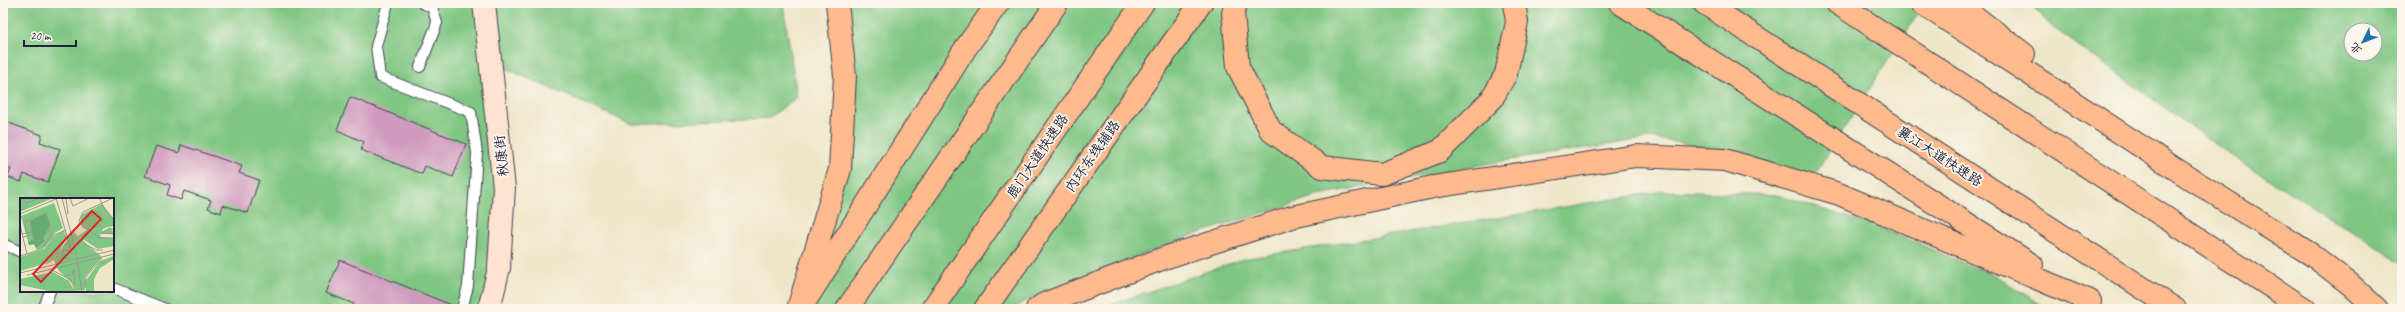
<svg xmlns="http://www.w3.org/2000/svg" width="2405" height="312" font-family="Caveat,'LXGW WenKai TC',sans-serif">
<style>
.green{fill:#7ec682;stroke:#50745e;fill-rule:evenodd}
.building{fill:#cf9abe}
.lines{fill:none;stroke-linecap:round;stroke-linejoin:round}
.lane-casing{stroke:#403f50;stroke-width:12}
.secondary-casing{stroke:#403f50;stroke-width:24}
.primary-casing{stroke:#403f50;stroke-width:24}
.highway-casing{stroke:#403f50;stroke-width:24}
.lane{stroke:#fff;stroke-width:10}
.secondary{stroke:#fee3d1;stroke-width:22}
.primary{stroke:#fcba8d;stroke-width:22}
.highway{stroke:#fcba8d;stroke-width:22}
.labels{text-anchor:middle;stroke-width:3.5;stroke-linejoin:round;paint-order:stroke}
.street-label{font-size:14px;fill:#22223b;stroke:#fbf7ec}
.inset-road{fill:none;stroke:#9c9890;stroke-width:1}
.view{fill:#d62828;fill-opacity:0.15;stroke:#d62828;stroke-width:2}
.inset-edge{fill:none;stroke:#22223b;stroke-width:2}
</style>
<rect width="100%" height="100%" fill="#fbf7ec"/>
<filter id="ink" filterUnits="userSpaceOnUse"><feTurbulence type="fractalNoise" baseFrequency=".025" numOctaves="2"/><feDisplacementMap in="SourceGraphic" scale="8" xChannelSelector="R" yChannelSelector="G"/><feConvolveMatrix kernelMatrix="1 2 1 2 8 2 1 2 1" color-interpolation-filters="sRGB"/></filter>
<filter id="wash" filterUnits="userSpaceOnUse"><feTurbulence type="fractalNoise" baseFrequency=".012" numOctaves="4" result="noise"/><feDisplacementMap in="SourceGraphic" scale="16" xChannelSelector="R" yChannelSelector="G"/><feGaussianBlur stdDeviation="0.9" result="paint"/><feColorMatrix in="noise" values="0 0 0 0 0 0 0 0 0 0 0 0 0 0 0 0 0 1.4 0 .05"/><feComposite in="paint" operator="in"/></filter>
<g filter="url(#wash)">
<rect width="100%" height="100%" fill="#ede6c8"/>
<path class="green" d="M 3,3 L 484,3 L 504,188 L 489,309 L 3,309 ZM 21,199 L 113,199 L 113,291 L 21,291 Z
M 496,3 L 783,3 L 797,97 L 769,118 L 631,124 L 505,68 Z
M 847,3 L 1925,3 L 1811,180 L 1735,152 L 1651,138 L 1497,162 L 1323,194 L 1193,235 L 1063,285 L 1023,302 L 1014,309 L 806,309 L 848,157 L 856,100 Z
M 2030,3 L 2402,3 L 2402,263 L 2232,156 L 2051,26 ZM 2351,30 L 2375,30 L 2375,54 L 2351,54 Z
M 1663,191 L 1777,195 L 1873,225 L 1996,276 L 2048,309 L 1098,309 L 1243,259 Z"/>
<g id="blocks">
<path class="building" d="M 350,97 L 466,144 L 453,177 L 425,166 L 422,174 L 361,150 L 364,142 L 337,130 Z
M 3,121 L 42,135 L 40,142 L 60,149 L 48,182 L 24,174 L 21,182 L 8,177 L 11,169 L 3,166 Z
M 181,145 L 242,166 L 239,173 L 259,180 L 248,213 L 223,205 L 221,213 L 208,208 L 211,200 L 184,191 L 181,200 L 167,195 L 170,185 L 145,176 L 156,146 L 179,153 Z
M 340,260 L 456,307 L 456,309 L 352,309 L 354,304 L 326,293 Z"/>
</g>
</g>
<g filter="url(#ink)">
<use href="#blocks" fill-opacity="0" stroke="#403f50" stroke-width="1"/>
<g class="lines">
<defs>
<path id="lane" d="M 388,3 L 376,46 L 380,77 L 471,112 L 477,153 L 468,286 L 462,309
M 420,67 L 437,23 L 432,7 L 422,3
M 3,244 L 21,252
M 113,288 L 165,309
M 43,309 L 50,291"/>
<path id="secondary" d="M 484,3 L 504,188 L 499,268 L 489,309"/>
<path id="primary" d="M 802,306 L 965,49 L 998,3
M 985,309 L 1201,3"/>
<path id="highway" d="M 1236,3 L 1233,13 L 1238,67 L 1271,131 L 1322,167 L 1382,174 L 1440,151 L 1492,99 L 1506,74 L 1517,22 L 1514,3
M 1620,3 L 2032,265
M 1704,3 L 2175,309
M 1837,3 L 2305,309
M 1921,3 L 2188,177 L 2312,255 L 2351,285 L 2377,309
M 1957,3 L 2024,54
M 798,309 L 840,169 L 845,76 L 837,3
M 847,309 L 1057,3
M 932,309 L 1143,3
M 1037,309 L 1044,304 L 1164,258 L 1292,217 L 1433,187 L 1636,156 L 1725,160 L 1839,194 L 2090,301"/>
</defs>
<use href="#lane" class="lane-casing"/>
<use href="#secondary" class="secondary-casing"/>
<use href="#primary" class="primary-casing"/>
<use href="#highway" class="highway-casing"/>
<use href="#lane" class="lane"/>
<use href="#secondary" class="secondary"/>
<use href="#primary" class="primary"/>
<use href="#highway" class="highway"/>
</g>
</g>
<g class="labels">
<g class="street-label">
<text transform="translate(501 156) rotate(-96)" y="5">秋康街</text>
<text transform="translate(1037 156) rotate(-56)" y="5">鹿门大道快速路</text>
<text transform="translate(1092 156) rotate(-55)" y="5">内环东线辅路</text>
<text transform="translate(1940 156) rotate(33)" y="5">襄江大道快速路</text>
</g>
</g>
<g transform="translate(20 198)">
<rect width="94" height="94" fill="#ede6c8"/>
<path d="M 0,0 L 33,0 L 0,14 ZM 34,5 L 43,30 L 35,35 L 25,49 L 17,52 L 14,46 L 9,47 L 1,18 ZM 82,6 L 94,21 L 94,28 L 88,29 L 83,31 L 82,34 L 91,30 L 94,36 L 80,36 L 81,39 L 94,40 L 94,48 L 78,51 L 58,38 L 67,32 L 61,27 L 61,17 ZM 44,32 L 46,41 L 35,60 L 24,66 L 0,73 L 0,59 L 24,51 L 33,39 ZM 52,34 L 82,59 L 65,79 L 65,92 L 56,93 L 55,88 L 39,73 L 34,63 ZM 94,58 L 94,61 L 80,70 L 74,81 L 74,94 L 66,94 L 65,84 L 80,63 ZM 33,74 L 49,83 L 55,94 L 34,94 L 0,87 L 0,81 Z" fill="#7ec682"/>
<path d="M 26,15 L 30,27 L 23,40 L 25,43 L 16,50 L 14,46 L 9,47 L 8,44 L 13,42 L 10,23 Z" fill="#66ab70"/>
<path class="inset-road" d="M 2,0 L 6,5 L 20,0M 36,0 L 52,56M 42,0 L 56,55 L 62,94M 46,0 L 48,16M 50,0 L 53,8 L 69,0M 79,0 L 87,15 L 94,21M 93,0 L 63,14 L 59,23 L 63,29 L 80,40 L 94,40M 0,16 L 36,1M 60,23 L 78,14 L 83,23 L 80,27 L 70,32 L 68,30M 0,27 L 7,56M 94,32 L 90,30 L 81,35 L 94,36M 6,34 L 5,23 L 11,22M 53,34 L 67,47 L 76,52 L 83,52M 2,36 L 11,34 L 11,37 L 3,39M 22,51 L 32,35 L 28,33 L 21,42 L 14,43 L 10,23 L 26,15 L 30,27 L 28,33M 0,58 L 22,51 L 34,37 L 46,32M 49,61 L 43,60 L 42,53 L 48,52 L 52,56M 26,66 L 36,60 L 47,35M 32,72 L 51,82 L 55,93M 54,72 L 55,92M 0,75 L 94,52M 7,77 L 94,56M 45,77 L 52,77 L 54,71M 65,90 L 66,79 L 82,60"/>
<path class="view" d="M 72,13 L 81,21 L 21,84 L 13,76 Z"/>
<rect width="94" height="94" class="inset-edge"/>
</g>
<rect width="2405" height="312" fill="none" stroke="#fbf7ec" stroke-width="16"/>
<g transform="translate(2363 42) rotate(227)"><circle r="19" fill="#fbf7ec" stroke="#a4a2a5"/>
<path d="M0-3L7 15L0 10L-7 15Z" fill="#1f6fb2"/>
<text y="-6" font-size="11" font-weight="bold" text-anchor="middle" fill="#22223b">北</text>
</g>
<path d="M24 40v6h52v-6" fill="none" stroke="#22223b" stroke-width="2"/>
<text x="30" y="40" font-size="12" fill="#22223b" stroke="#fbf7ec" stroke-width="3" paint-order="stroke">20 m</text>
</svg>
